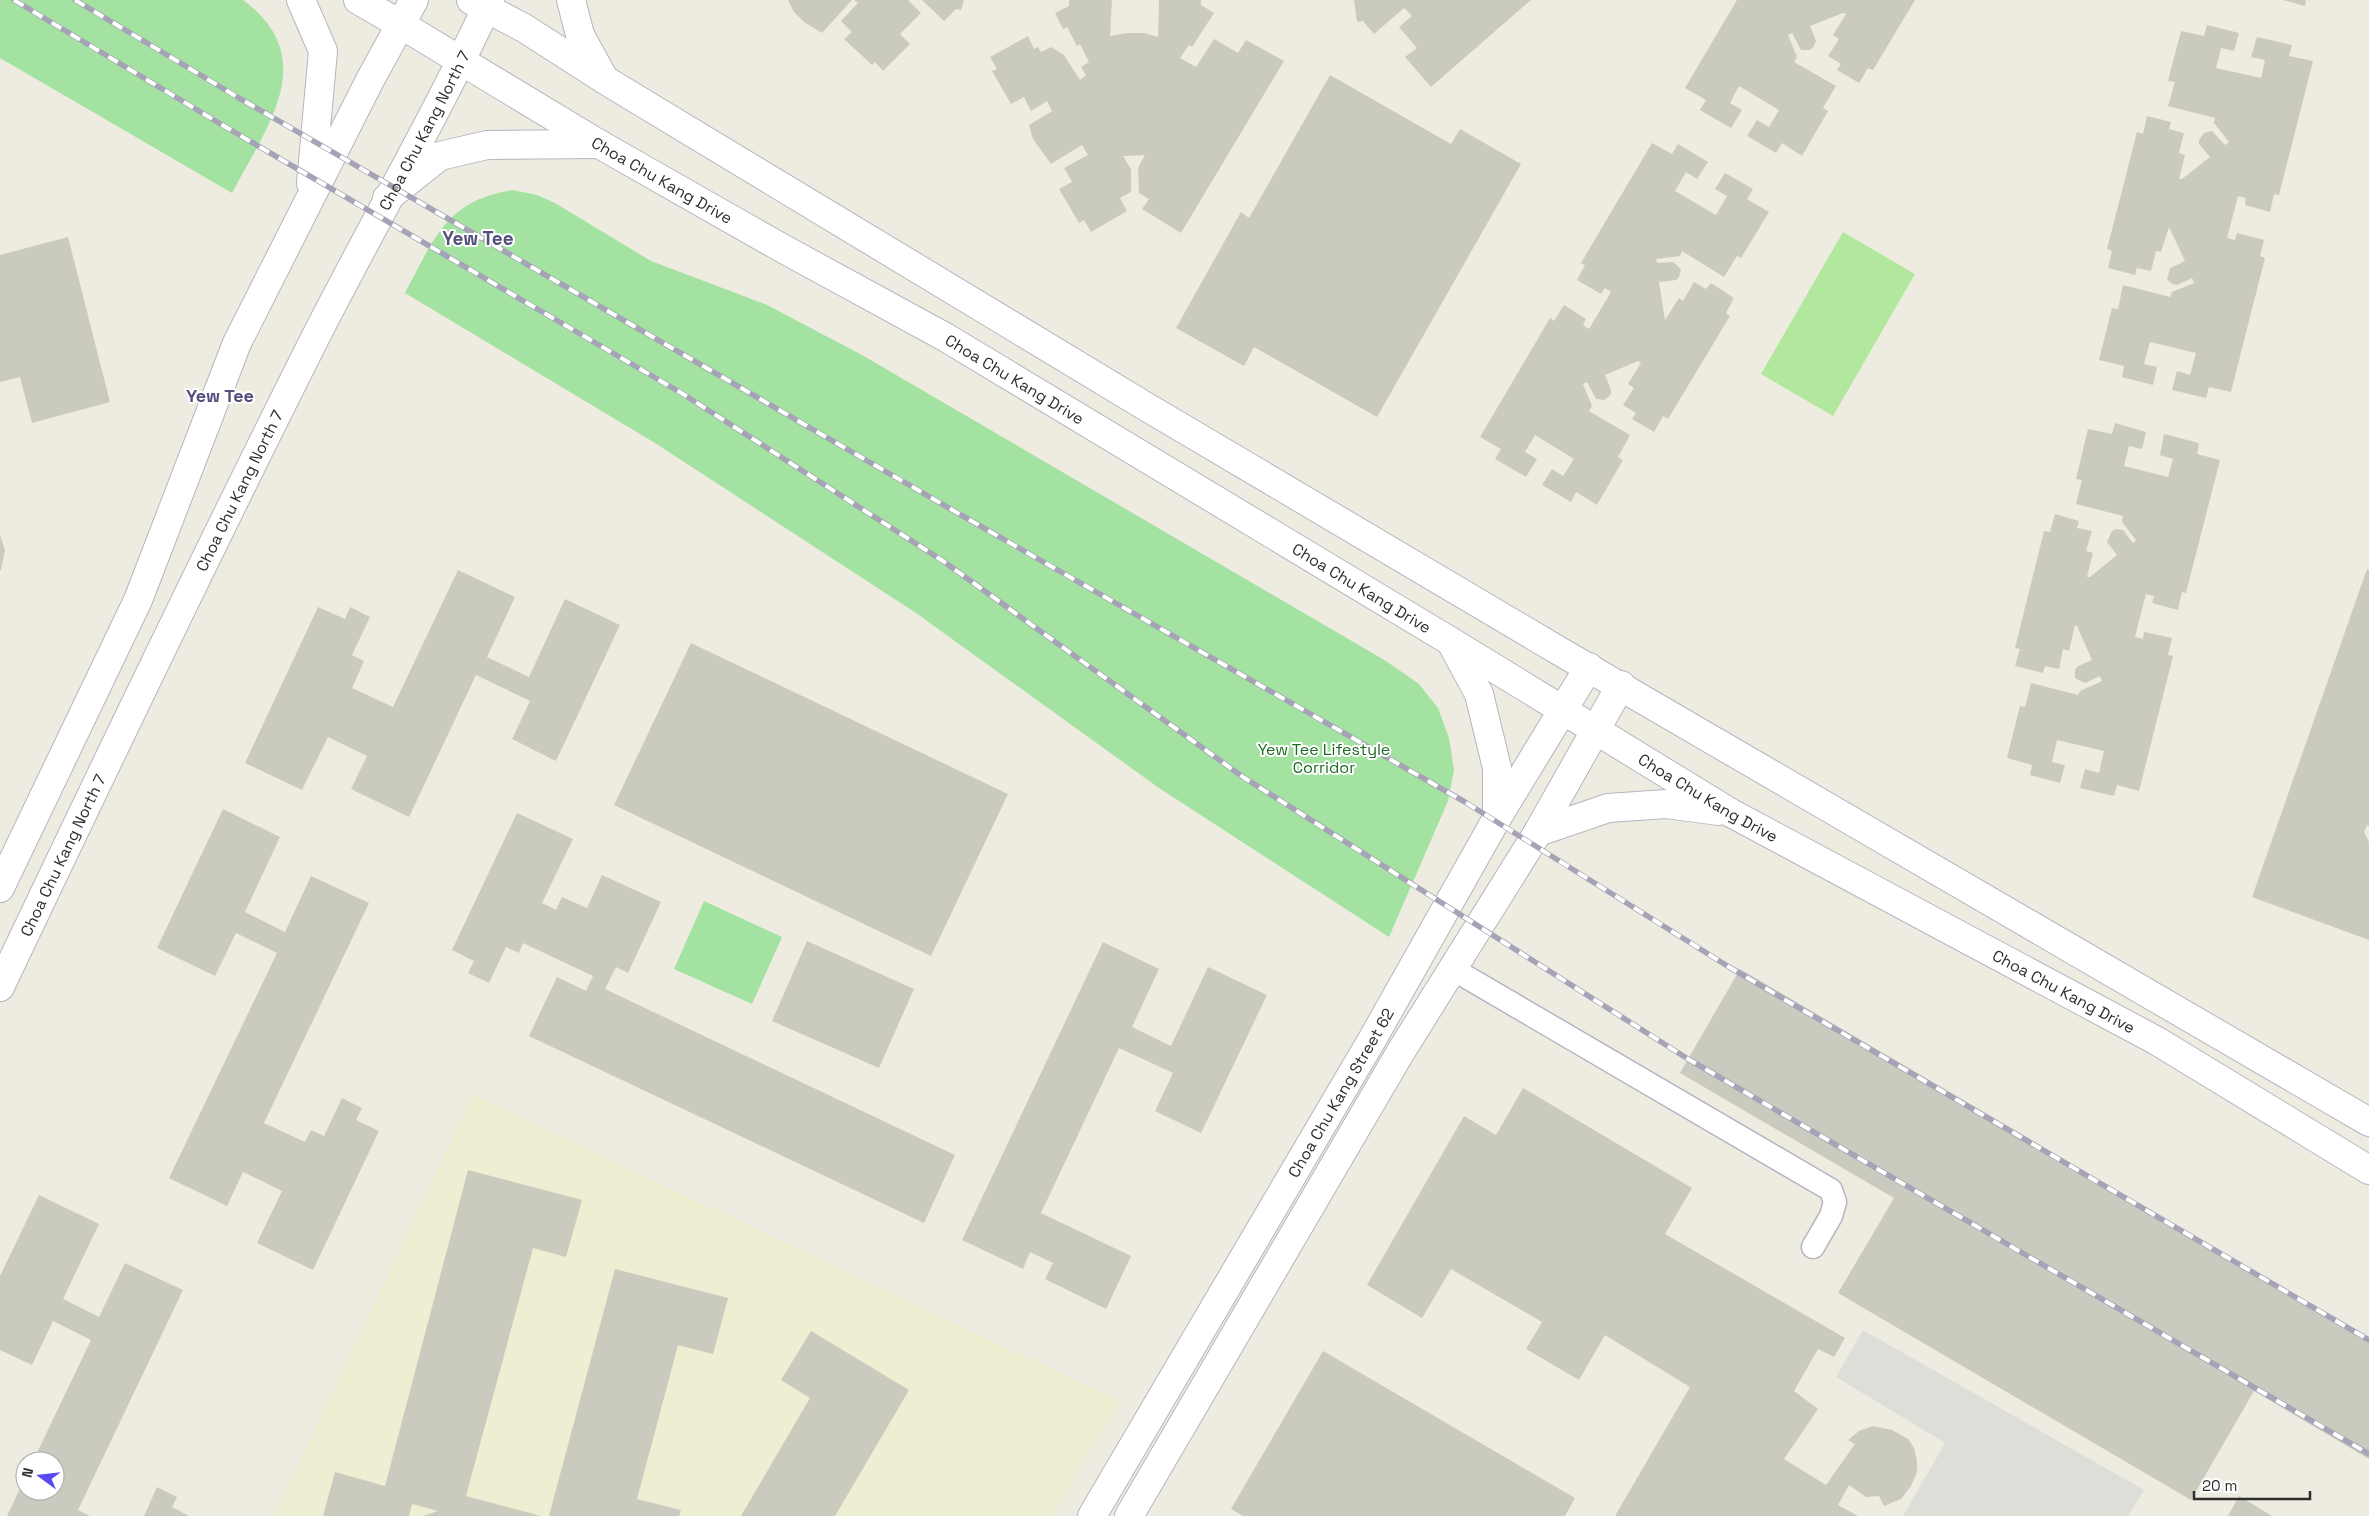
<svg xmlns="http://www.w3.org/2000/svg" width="2369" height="1516" font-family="'Space Grotesk',sans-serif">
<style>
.education{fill:#eeeed2}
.green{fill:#a3e2a0}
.pitch{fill:#b2e89d}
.plaza{fill:#deded8}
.building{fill:#cacabf}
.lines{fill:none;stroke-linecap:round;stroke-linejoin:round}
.service-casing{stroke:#b6b4c0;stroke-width:25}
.minor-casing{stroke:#b6b4c0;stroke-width:30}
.tertiary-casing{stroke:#b6b4c0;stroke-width:30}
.secondary-casing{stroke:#b6b4c0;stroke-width:30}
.service{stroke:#fff;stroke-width:22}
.minor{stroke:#fff;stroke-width:28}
.tertiary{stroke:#fff;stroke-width:28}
.secondary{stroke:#fff;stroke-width:28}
.rail-casing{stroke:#a6a3b7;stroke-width:5.5}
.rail{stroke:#fff;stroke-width:4;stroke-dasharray:11;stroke-linecap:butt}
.labels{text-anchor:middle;stroke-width:4;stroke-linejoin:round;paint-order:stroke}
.street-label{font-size:16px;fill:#2e2e2e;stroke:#fff}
.park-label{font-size:16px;fill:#1e6a25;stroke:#fff}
.neighbourhood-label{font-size:18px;font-weight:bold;fill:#544f7d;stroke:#fff}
.quarter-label{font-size:19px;font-weight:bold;fill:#544f7d;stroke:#fff}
</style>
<rect width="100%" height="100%" fill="#eeece1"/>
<path class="education" d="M 473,1095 L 1119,1401 L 1052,1516 L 274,1516 Z"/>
<path class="green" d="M 0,0 L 243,0 C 322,58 266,128 232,193 L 0,58 Z
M 513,190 L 537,195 L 555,203 L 651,261 L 767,305 L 862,355 L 1386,661 L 1419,684 L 1438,708 L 1449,738 L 1454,770 L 1448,801 L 1389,937 L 1159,788 L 916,613 L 655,443 L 405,293 C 434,239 446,200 513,190 Z
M 704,901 L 782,937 L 752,1004 L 674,969 Z"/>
<path class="pitch" d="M 1843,232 L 1915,274 L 1833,416 L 1761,374 Z"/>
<path class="plaza" d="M 1863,1330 L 2144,1490 L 2128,1516 L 1903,1516 L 1945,1443 L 1836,1377 Z"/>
<path class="building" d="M 788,0 L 852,0 L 822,33 L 804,22 L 794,12 Z
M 854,0 L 908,0 L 921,13 L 900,34 L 910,44 L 883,71 L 875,62 L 872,65 L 844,39 L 852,32 L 841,21 L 858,3 Z
M 922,0 L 964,0 L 961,10 L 956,9 L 944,21 Z
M 1069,0 L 1112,0 L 1110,36 L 1127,33 L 1144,33 L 1158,37 L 1159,0 L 1201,0 L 1201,5 L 1214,13 L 1192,47 L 1189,45 L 1180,58 L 1196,67 L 1214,39 L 1238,53 L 1246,40 L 1284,61 L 1181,233 L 1142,209 L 1149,199 L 1139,193 L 1138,168 L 1145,155 L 1123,156 L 1131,169 L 1131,192 L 1120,198 L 1127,211 L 1091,232 L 1084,220 L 1079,223 L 1059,189 L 1072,182 L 1064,168 L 1088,155 L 1082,145 L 1051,164 L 1033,139 L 1029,125 L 1052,111 L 1047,101 L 1031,111 L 1024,97 L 1011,104 L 992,71 L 997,69 L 990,57 L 1028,36 L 1034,49 L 1038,47 L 1041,52 L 1051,47 L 1064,55 L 1080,80 L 1086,75 L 1081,67 L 1089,62 L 1080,44 L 1077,46 L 1067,27 L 1063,29 L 1055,13 L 1069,6 Z
M 1354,0 L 1531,0 L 1431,87 L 1405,57 L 1417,48 L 1399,27 L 1412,16 L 1404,8 L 1374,34 L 1363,21 L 1357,22 Z
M 1737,0 L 1915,0 L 1873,70 L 1868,68 L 1859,83 L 1837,70 L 1841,64 L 1828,56 L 1839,39 L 1833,35 L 1846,14 L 1843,13 L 1810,26 L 1816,41 L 1813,48 L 1809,50 L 1801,50 L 1792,33 L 1788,35 L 1797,57 L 1794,62 L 1836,86 L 1823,108 L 1828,111 L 1802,156 L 1782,143 L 1776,153 L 1747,136 L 1757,120 L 1769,127 L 1779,110 L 1739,86 L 1730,103 L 1742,110 L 1731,128 L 1700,110 L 1706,100 L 1685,88 Z
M 2283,0 L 2306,0 L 2305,6 Z
M 2207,25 L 2239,33 L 2234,51 L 2221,48 L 2216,68 L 2261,78 L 2265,60 L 2251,57 L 2257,37 L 2292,45 L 2289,56 L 2313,61 L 2279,195 L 2274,194 L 2270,212 L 2245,205 L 2246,198 L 2238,196 L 2227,238 L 2235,240 L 2237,233 L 2264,240 L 2260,256 L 2265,258 L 2231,392 L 2209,387 L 2206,398 L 2172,390 L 2177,371 L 2190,375 L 2196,353 L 2150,342 L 2144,364 L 2157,367 L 2153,385 L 2122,377 L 2124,366 L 2099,360 L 2112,308 L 2118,309 L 2123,285 L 2170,297 L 2172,292 L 2194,283 L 2192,278 L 2177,285 L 2173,284 L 2167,280 L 2170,268 L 2185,261 L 2169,227 L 2161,252 L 2156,251 L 2151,271 L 2137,268 L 2135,275 L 2108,268 L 2112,251 L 2107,249 L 2137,132 L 2143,134 L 2147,116 L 2171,122 L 2169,129 L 2184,133 L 2179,153 L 2185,155 L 2179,179 L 2182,179 L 2210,157 L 2199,144 L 2199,140 L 2204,133 L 2212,131 L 2225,145 L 2229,142 L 2214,123 L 2215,118 L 2168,106 L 2175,82 L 2168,81 L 2181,31 L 2204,36 Z
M 1330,75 L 1451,144 L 1460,129 L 1521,164 L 1377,417 L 1254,347 L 1244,366 L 1176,328 L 1241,212 L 1249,218 Z
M 1652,143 L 1672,154 L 1678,144 L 1708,162 L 1697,179 L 1686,172 L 1675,191 L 1716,215 L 1727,196 L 1715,189 L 1725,173 L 1753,189 L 1747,199 L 1769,212 L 1741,258 L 1737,256 L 1724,277 L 1682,251 L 1680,256 L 1656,259 L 1657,263 L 1673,262 L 1681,269 L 1679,277 L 1676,280 L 1659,282 L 1665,320 L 1679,298 L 1683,301 L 1694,282 L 1706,289 L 1711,283 L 1734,298 L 1726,313 L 1730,316 L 1668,419 L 1663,416 L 1654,432 L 1632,419 L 1636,413 L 1623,405 L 1634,388 L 1628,384 L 1641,363 L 1638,361 L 1605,375 L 1611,390 L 1611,394 L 1605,400 L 1596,399 L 1587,382 L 1583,384 L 1592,406 L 1589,411 L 1630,435 L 1618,457 L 1623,460 L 1597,505 L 1576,492 L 1571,502 L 1542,485 L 1552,469 L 1563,476 L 1574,459 L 1535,435 L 1525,452 L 1537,459 L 1526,477 L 1495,459 L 1501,449 L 1480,437 L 1550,318 L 1554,321 L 1564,305 L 1586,319 L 1583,325 L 1589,329 L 1611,292 L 1605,288 L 1601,294 L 1577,280 L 1585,265 L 1581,263 Z
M 68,237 L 110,402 L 32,423 L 20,377 L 0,382 L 0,255 Z
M 2115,423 L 2146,432 L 2142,449 L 2129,446 L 2124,466 L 2168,477 L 2173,459 L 2160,455 L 2164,434 L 2199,443 L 2197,454 L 2220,460 L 2186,593 L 2182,592 L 2178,610 L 2152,603 L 2154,596 L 2146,594 L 2135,637 L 2143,639 L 2144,632 L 2172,638 L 2168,655 L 2173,656 L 2139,791 L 2117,785 L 2114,796 L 2080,788 L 2085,769 L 2099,773 L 2104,751 L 2057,740 L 2052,762 L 2065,765 L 2060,783 L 2030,775 L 2032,765 L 2007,758 L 2020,706 L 2025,707 L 2031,683 L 2078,695 L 2080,691 L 2102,681 L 2100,676 L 2085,683 L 2075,678 L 2075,670 L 2078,666 L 2092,660 L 2077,626 L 2075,625 L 2069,651 L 2063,649 L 2059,669 L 2045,666 L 2043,673 L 2015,666 L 2020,649 L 2015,648 L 2044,531 L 2050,532 L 2055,514 L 2079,521 L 2077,528 L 2092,531 L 2086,551 L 2093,553 L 2087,577 L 2090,577 L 2117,555 L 2107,542 L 2112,531 L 2116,529 L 2123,530 L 2133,543 L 2136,540 L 2122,522 L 2123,516 L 2076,504 L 2082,480 L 2076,479 L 2088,429 L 2112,434 Z
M 0,535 L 5,550 L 1,570 L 0,570 Z
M 2367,569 L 2369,570 L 2369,826 L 2367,825 L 2364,832 L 2369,842 L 2369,940 L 2252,897 Z
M 458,570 L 515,597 L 487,657 L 529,677 L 565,599 L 620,625 L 556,761 L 512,739 L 530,701 L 476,675 L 409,817 L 351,789 L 367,756 L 328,737 L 302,790 L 245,763 L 318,607 L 345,619 L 350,607 L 370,617 L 352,655 L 364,661 L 352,688 L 393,707 Z
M 691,643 L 1008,794 L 931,956 L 614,805 Z
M 223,809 L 280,837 L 245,912 L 285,932 L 311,876 L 369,903 L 264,1123 L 305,1142 L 311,1130 L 324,1136 L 342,1098 L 362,1108 L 356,1120 L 379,1131 L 313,1270 L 257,1243 L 282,1191 L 243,1172 L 227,1206 L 169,1178 L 277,953 L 236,933 L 215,976 L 157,948 Z
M 517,813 L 573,839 L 542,903 L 556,910 L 562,897 L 587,908 L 602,875 L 661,902 L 628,973 L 616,967 L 605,989 L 955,1155 L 924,1223 L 529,1036 L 557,977 L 586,991 L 593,976 L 523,943 L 519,953 L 506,947 L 489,983 L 468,973 L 474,961 L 452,950 Z
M 807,941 L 914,989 L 879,1068 L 772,1021 Z
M 1103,942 L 1159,969 L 1132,1027 L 1171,1046 L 1208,967 L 1267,995 L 1201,1133 L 1155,1111 L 1173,1073 L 1119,1048 L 1041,1213 L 1131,1256 L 1106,1309 L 1045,1279 L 1053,1263 L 1030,1252 L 1023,1269 L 962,1240 Z
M 1740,969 L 2369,1338 L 2369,1459 L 2254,1391 L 2191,1500 L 1838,1293 L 1894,1198 L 1680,1073 Z
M 1523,1088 L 1692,1188 L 1665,1234 L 1845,1338 L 1834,1357 L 1818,1349 L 1794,1391 L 1818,1409 L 1784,1459 L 1826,1485 L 1855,1444 L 1848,1440 L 1859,1431 L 1873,1426 L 1892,1430 L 1908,1439 L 1914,1448 L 1917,1461 L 1917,1472 L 1911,1486 L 1901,1499 L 1884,1506 L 1879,1496 L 1866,1497 L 1849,1485 L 1838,1505 L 1858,1516 L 1615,1516 L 1690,1387 L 1605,1335 L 1579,1380 L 1526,1349 L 1542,1322 L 1451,1269 L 1422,1318 L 1367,1285 L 1464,1116 L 1496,1135 Z
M 468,1170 L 582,1200 L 566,1257 L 533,1248 L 466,1496 L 541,1516 L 423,1516 L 438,1511 L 412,1504 L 409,1516 L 323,1516 L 335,1472 L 385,1486 Z
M 39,1195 L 99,1224 L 63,1299 L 99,1317 L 125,1263 L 183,1290 L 78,1510 L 90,1516 L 7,1516 L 25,1478 L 25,1491 L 55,1491 L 55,1461 L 33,1461 L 91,1340 L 53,1321 L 32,1365 L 0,1350 L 0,1276 Z
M 615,1269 L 728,1298 L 713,1354 L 678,1345 L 637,1499 L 681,1510 L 679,1516 L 549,1516 Z
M 811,1331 L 909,1390 L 835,1516 L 741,1516 L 810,1398 L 781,1380 Z
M 1323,1351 L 1575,1498 L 1565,1516 L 1243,1516 L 1231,1509 Z
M 157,1487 L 177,1497 L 172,1507 L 189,1516 L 144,1516 Z
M 2239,1496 L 2272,1516 L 2228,1516 Z"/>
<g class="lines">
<defs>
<path id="service" d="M 1451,968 L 1831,1190 L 1835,1202 L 1831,1216 L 1813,1247"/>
<g id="minor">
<path id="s1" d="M 1092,1516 L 1373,1038 L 1497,818 L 1589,667"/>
<path d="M 1129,1516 L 1400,1053 L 1538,832 L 1621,685"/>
</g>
<g id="tertiary">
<path d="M 301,0 L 323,51 L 311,183"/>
<path d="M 358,0 L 400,24"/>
<path d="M 0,888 L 138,600 L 237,343 L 370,80 L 414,0"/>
<path id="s2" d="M 0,987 C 102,772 205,557 312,344 C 370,229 436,117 490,0"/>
</g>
<g id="secondary">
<path d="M 471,0 L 524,28 L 605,80 L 1145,406 L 1561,652 L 2369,1122"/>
<path d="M 571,0 L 580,35 L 604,79"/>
<path id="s3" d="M 400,24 L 599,144 L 780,247 L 945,337 L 1450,641 L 1731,813 L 2157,1041 L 2369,1170"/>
<path d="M 387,198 L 440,156 L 487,145 L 599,144"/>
<path d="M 1451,642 L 1479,694 L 1497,768 L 1497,818"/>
<path d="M 1538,832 L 1608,808 L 1666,804 L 1719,811"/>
</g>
</defs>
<use href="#service" class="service-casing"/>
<use href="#minor" class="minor-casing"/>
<use href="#tertiary" class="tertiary-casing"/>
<use href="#secondary" class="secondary-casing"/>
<use href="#service" class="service"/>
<use href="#minor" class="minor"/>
<use href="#tertiary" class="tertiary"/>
<use href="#secondary" class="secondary"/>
<defs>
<path id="rail" d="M 14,0 L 224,126 L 683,394 L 943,561 L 1243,777 L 1688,1059 L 2369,1454
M 75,0 L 239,98 L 961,515 L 1465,802 L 1729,967 L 2369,1340"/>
</defs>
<use href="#rail" class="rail-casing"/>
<use href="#rail" class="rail"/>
</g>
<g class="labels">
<g class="street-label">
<text dy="6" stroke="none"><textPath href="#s2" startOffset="956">Choa Chu Kang North 7</textPath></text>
<text dy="6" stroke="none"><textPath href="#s3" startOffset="305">Choa Chu Kang Drive</textPath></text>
<text dy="6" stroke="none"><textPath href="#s3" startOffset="710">Choa Chu Kang Drive</textPath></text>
<text dy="6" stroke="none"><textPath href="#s2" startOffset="551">Choa Chu Kang North 7</textPath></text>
<text dy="6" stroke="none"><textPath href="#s3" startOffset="1115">Choa Chu Kang Drive</textPath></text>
<text dy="6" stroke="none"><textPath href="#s3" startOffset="1520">Choa Chu Kang Drive</textPath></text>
<text dy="6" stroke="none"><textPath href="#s2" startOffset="146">Choa Chu Kang North 7</textPath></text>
<text dy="6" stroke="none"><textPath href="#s3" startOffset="1925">Choa Chu Kang Drive</textPath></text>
<text dy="6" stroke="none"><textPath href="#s1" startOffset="491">Choa Chu Kang Street 62</textPath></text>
</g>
<g class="park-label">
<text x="1324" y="755">Yew Tee Lifestyle<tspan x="1324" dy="18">Corridor</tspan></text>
</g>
<g class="neighbourhood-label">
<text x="220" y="402">Yew Tee</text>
</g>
<g class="quarter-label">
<text x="478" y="245">Yew Tee</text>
</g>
</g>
<g transform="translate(40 1476) rotate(285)"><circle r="24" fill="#ffffff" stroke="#ababab"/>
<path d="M0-4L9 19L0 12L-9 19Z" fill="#5b49f3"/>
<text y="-8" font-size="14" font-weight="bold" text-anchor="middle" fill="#2e2e2e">N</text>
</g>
<path d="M2194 1491v8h116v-8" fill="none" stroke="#2e2e2e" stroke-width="2.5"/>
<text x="2202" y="1491" font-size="15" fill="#2e2e2e" stroke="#ffffff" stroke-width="4" paint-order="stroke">20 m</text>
</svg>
